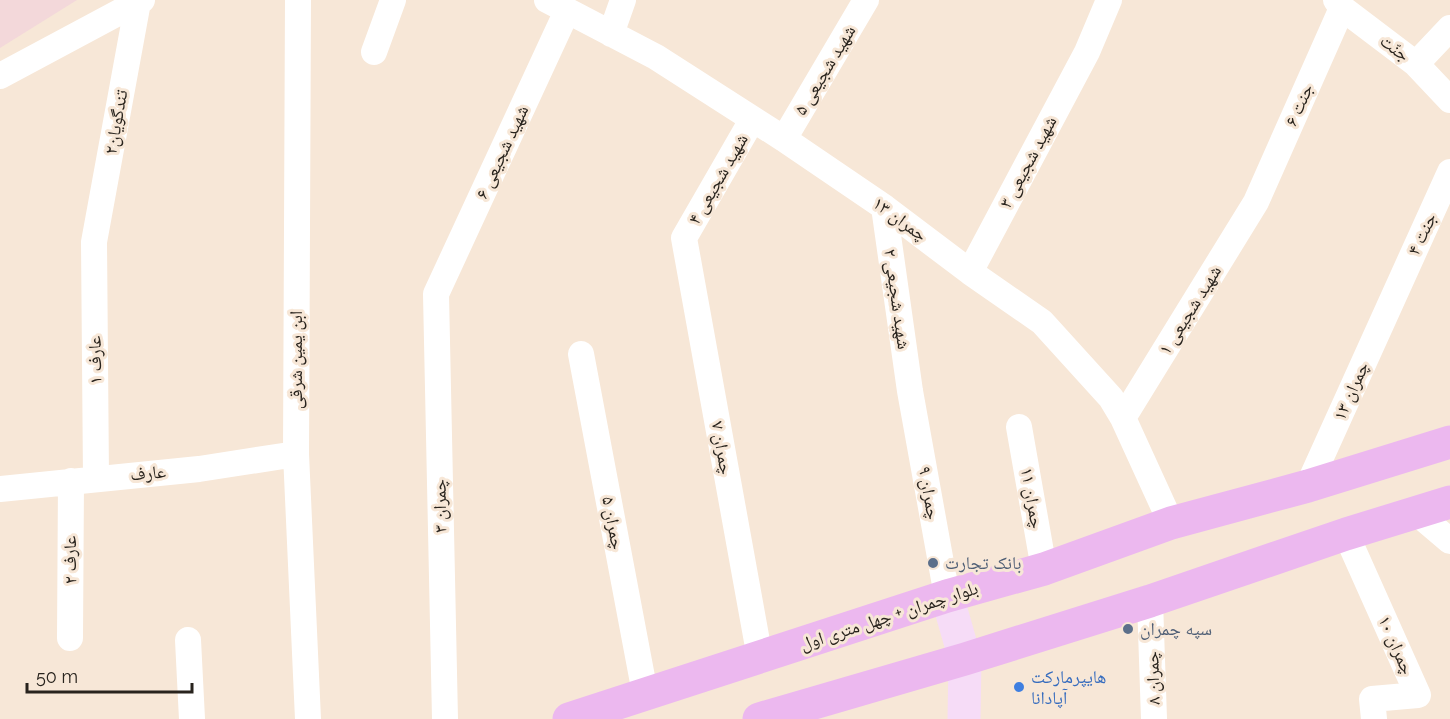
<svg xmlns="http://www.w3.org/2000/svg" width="1450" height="719" font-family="Raleway,'Noto Naskh Arabic',sans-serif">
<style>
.industrial{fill:#f3d8da}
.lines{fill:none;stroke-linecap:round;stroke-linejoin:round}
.minor{stroke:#fff;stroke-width:26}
.secondary{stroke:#f6dcf7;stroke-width:33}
.primary{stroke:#ecb8ef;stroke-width:33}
.service-dot{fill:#5c6f8a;stroke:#f7e7d7;stroke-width:2}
.shop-dot{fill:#3f7fe0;stroke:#f7e7d7;stroke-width:2}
.labels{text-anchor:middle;stroke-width:6;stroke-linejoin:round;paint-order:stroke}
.street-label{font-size:18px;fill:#28231d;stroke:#f7e7d7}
.service-label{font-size:18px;fill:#4e5e75;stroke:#f7e7d7;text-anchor:start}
.shop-label{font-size:18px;fill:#366cbe;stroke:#f7e7d7;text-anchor:start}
</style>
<rect width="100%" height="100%" fill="#f7e7d7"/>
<path class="industrial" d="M 0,0 L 77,0 L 0,48 Z"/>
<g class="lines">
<path class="minor" d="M 298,0 L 296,454 L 308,719
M 547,0 L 656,57 L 784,139 L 884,207 L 970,272 L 1042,322 L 1111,398 L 1123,418 L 1171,523
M 1336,0 L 1342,8 L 1416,64 L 1450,100
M 611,34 L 623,0
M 374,52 L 393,0
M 1416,64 L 1450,28
M 0,76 L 142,0
M 752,120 L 684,238 L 760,658
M 784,139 L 866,0
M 884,207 L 910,391 L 947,596
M 970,272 L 1087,52 L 1109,0
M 581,354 L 645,693
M 1123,418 L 1256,202 L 1342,8
M 1019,427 L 1044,569
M 96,478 L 94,242 L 138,2
M 1308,486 L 1450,172
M 0,489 L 199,469 L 296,454
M 1417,513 L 1450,541
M 1346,534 L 1418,695 L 1372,699 L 1374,719
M 1150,601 L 1154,719
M 70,638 L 71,481
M 188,640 L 192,719
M 445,719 L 436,294 L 567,11"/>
<path class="secondary" d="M 947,596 L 965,659 L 964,719"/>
<path class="primary" d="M 569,719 L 947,596 L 1044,569 L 1171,523 L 1308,486 L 1450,442
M 759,719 L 965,659 L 1150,601 L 1346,534 L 1450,502"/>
</g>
<g class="service-dot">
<circle cx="933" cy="563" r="6"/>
<circle cx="1128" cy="629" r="6"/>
</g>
<circle class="shop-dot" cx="1019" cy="687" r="6"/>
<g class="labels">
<g class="street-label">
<text transform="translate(1395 48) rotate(37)" y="6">جنّت</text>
<text transform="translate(825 70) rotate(-59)" y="6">شهید شجیعی ۵</text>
<text transform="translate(1299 105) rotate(-66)" y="6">جنت ۶</text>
<text transform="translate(116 122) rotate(-80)" y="6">تندگویان۲</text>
<text transform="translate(502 152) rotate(-65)" y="6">شهید شجیعی ۶</text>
<text transform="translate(1028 162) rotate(-62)" y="6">شهید شجیعی ۳</text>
<text transform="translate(718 179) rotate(-60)" y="6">شهید شجیعی ۴</text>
<text transform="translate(900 219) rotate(36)" y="6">چمران ۱۳</text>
<text transform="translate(1422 234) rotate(-65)" y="6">جنت ۴</text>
<text transform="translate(897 299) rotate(82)" y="6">شهید شجیعی ۲</text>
<text transform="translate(1190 310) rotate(-58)" y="6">شهید شجیعی ۱</text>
<text transform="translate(95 360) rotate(-91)" y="6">عارف ۱</text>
<text transform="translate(296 360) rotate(-90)" y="6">ابن یمین شرقی</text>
<text transform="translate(1351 391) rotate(-66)" y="6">چمران ۱۳</text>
<text transform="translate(722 448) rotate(80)" y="6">چمران ۷</text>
<text transform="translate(148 473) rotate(-5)" y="6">عارف</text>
<text transform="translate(929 493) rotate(80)" y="6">چمران ۹</text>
<text transform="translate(1032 498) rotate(80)" y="6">چمران ۱۱</text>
<text transform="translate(440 506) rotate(-91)" y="6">چمران ۳</text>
<text transform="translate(613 523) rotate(79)" y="6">چمران ۵</text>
<text transform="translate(70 560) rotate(-90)" y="6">عارف ۲</text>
<text transform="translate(889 616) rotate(-18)" y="6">بلوار چمران + چهل متری اول</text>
<text transform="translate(1396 645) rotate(66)" y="6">چمران ۱۰</text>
<text transform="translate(1153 678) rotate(-92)" y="6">چمران ۸</text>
</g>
<g class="service-label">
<text x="945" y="569">بانک تجارت</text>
<text x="1140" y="635">سپه چمران</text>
</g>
<g class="shop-label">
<text x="1031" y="683">هایپرمارکت<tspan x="1031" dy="21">آپادانا</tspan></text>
</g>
</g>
<path d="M27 683v9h165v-9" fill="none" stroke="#28231d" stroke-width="3"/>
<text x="36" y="683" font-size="18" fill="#28231d" stroke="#f7e7d7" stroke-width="4.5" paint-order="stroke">50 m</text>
</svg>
